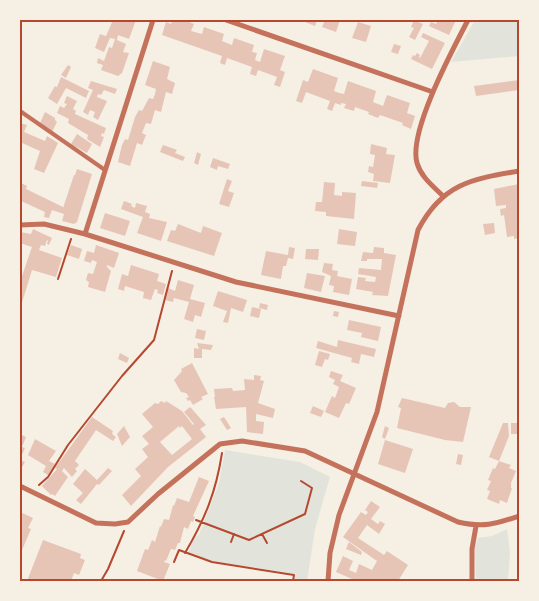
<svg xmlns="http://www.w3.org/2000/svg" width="539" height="601" font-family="Helvetica,sans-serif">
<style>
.green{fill:#e2e4dc}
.building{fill:#e6c5b7;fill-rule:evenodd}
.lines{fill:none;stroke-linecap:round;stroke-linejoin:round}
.path{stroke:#b5482f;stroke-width:2}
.service{stroke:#c5725c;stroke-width:4}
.minor{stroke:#c5725c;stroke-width:5}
.neatline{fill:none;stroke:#b5482f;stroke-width:2}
</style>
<rect width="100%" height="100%" fill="#f6efe4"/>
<path class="green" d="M 475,20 L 519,20 L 519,56 L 451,62 Z
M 225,450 L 300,462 L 330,477 L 315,529 L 307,581 L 294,581 L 295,574 L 211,561 L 188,553 L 195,537 L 199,535 L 219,483 Z
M 507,529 L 510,552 L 508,581 L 476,581 L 475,547 L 478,538 L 492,536 Z"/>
<path class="building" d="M 113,20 L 136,20 L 129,39 L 118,35 L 117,40 L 126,44 L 123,52 L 129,53 L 122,73 L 118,76 L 101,70 L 103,65 L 97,63 L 98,58 L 104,61 L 109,47 L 112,48 L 115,39 L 110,38 L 104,52 L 95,48 L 100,34 L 106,36 Z
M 173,20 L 184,20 L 194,24 L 191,31 L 202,34 L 204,27 L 224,34 L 222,41 L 232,45 L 234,38 L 254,45 L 252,52 L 257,53 L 255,60 L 260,62 L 264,49 L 285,56 L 280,70 L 285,72 L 280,87 L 274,85 L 277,77 L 258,70 L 256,76 L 250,74 L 252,67 L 227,58 L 225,65 L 220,63 L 222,56 L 162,35 L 166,22 L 171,24 Z
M 300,20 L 317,20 L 315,26 Z
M 325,20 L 340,20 L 336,32 L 322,27 Z
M 414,20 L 423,24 L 415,40 L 409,37 L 414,28 L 411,27 Z
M 438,20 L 456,20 L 449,35 L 429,26 L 431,22 L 436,24 Z
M 358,22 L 371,26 L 366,42 L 352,38 Z
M 423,33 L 445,43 L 432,69 L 411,59 L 413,55 L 415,56 L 417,53 L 420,55 L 419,57 L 420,58 L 429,41 L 421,37 Z
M 394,44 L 401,46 L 398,54 L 391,52 Z
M 153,61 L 170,67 L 167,79 L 175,83 L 172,94 L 166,92 L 161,112 L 155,110 L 151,124 L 146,123 L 142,133 L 146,135 L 142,145 L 137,143 L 130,166 L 118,162 L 122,145 L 125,139 L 128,140 L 135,117 L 139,110 L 142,111 L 149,98 L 153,99 L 155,94 L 156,89 L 145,85 Z
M 68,65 L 71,67 L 66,78 L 61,75 Z
M 313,69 L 338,78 L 334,91 L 339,93 L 344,94 L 348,81 L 376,91 L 373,102 L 383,106 L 387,95 L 410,103 L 407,113 L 415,116 L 411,129 L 402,125 L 403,123 L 380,115 L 378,118 L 368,114 L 369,112 L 355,107 L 354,111 L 344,108 L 346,104 L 341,103 L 341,105 L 335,103 L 332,111 L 327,109 L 330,101 L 306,92 L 302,103 L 296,101 L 303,80 L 308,82 Z
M 61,77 L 89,91 L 86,98 L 66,88 L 57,104 L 48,98 L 55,86 L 57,87 Z
M 519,80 L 519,90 L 476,96 L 474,86 Z
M 91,81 L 117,89 L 115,94 L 104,90 L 101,95 L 98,94 L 97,97 L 107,101 L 98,120 L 93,117 L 95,112 L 90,110 L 88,115 L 83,112 L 93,90 L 88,88 Z
M 67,96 L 77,101 L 73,109 L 76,111 L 75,114 L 106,128 L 104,134 L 102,133 L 101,136 L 104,137 L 100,147 L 87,139 L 88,135 L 68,123 L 69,119 L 57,113 L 60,106 L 64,108 L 67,104 L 64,103 Z
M 45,112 L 55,118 L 55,120 L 57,122 L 52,132 L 40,123 Z
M 20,123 L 27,125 L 24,132 L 45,141 L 47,136 L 58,143 L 44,173 L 34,169 L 40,151 L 20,142 Z
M 77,134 L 92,144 L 87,153 L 71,144 Z
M 371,144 L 387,148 L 386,154 L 395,155 L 390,183 L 373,181 L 374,174 L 368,172 L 369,166 L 373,167 L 375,155 L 370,154 Z
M 163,145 L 177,150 L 175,153 L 185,157 L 183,161 L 160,152 Z
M 197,152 L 201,154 L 198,165 L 194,163 Z
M 213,158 L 230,164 L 228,169 L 218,166 L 217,170 L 210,167 Z
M 77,169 L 92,174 L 77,222 L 74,224 L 62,221 L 64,214 L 52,210 L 49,218 L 44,217 L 45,212 L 21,201 L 22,199 L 20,199 L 21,183 L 27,186 L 26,189 L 63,207 L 63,208 L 74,175 L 75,175 Z
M 227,179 L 232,181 L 228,191 L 234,193 L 229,207 L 219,204 Z
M 362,181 L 378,183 L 377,188 L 361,186 Z
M 324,182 L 335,183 L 334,195 L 342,196 L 342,192 L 356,193 L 354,219 L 326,216 L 326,212 L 315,211 L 316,202 L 322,202 Z
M 519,184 L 519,227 L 518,227 L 519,238 L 514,239 L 514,236 L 507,237 L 504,215 L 501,216 L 500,209 L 506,208 L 506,205 L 496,206 L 494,189 Z
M 124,201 L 132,204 L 131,206 L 135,208 L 136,203 L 147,206 L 145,212 L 150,214 L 149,218 L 167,222 L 161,241 L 137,233 L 143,217 L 121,209 Z
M 105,213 L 130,221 L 125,236 L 100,228 Z
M 494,223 L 495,233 L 485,235 L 483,224 Z
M 178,224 L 201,233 L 203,226 L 222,233 L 214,256 L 167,241 L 171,230 L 175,231 Z
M 33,229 L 52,238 L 49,245 L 47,244 L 48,241 L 47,240 L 45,246 L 41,245 L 39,250 L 62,258 L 56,277 L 32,270 L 20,309 L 20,276 L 22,276 L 32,247 L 20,243 L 20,232 L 31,234 Z
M 339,229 L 357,232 L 355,246 L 337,244 Z
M 71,245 L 82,249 L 79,259 L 67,255 Z
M 96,245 L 119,253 L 114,268 L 107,265 L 107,267 L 111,271 L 105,292 L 88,287 L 89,282 L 86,280 L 88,273 L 93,274 L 97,262 L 92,260 L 91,263 L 84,261 L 87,251 L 94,253 Z
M 289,247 L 295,248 L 293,259 L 288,258 L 286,266 L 283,266 L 281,279 L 261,275 L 266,251 L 288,255 Z
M 374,247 L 384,248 L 384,253 L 396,255 L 388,296 L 372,295 L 373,292 L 356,289 L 358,277 L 366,278 L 365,281 L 375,282 L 376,277 L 358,274 L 359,268 L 381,270 L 382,259 L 367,259 L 367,261 L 361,261 L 363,252 L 373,253 Z
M 306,249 L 319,249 L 318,260 L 305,259 Z
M 324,263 L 333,264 L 332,270 L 338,271 L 337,276 L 352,279 L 349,295 L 333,292 L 334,286 L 329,285 L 331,276 L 322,272 Z
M 131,265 L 159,274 L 157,281 L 166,284 L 163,295 L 157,293 L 158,290 L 155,289 L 151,300 L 143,298 L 144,292 L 125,286 L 124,291 L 118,289 L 122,274 L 128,276 Z
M 307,273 L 325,276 L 321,292 L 304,288 Z
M 178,280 L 194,285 L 190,299 L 205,303 L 201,317 L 195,315 L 193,322 L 184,319 L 189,302 L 174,298 L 173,302 L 165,300 L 168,288 L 175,291 Z
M 218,291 L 247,300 L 243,312 L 231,308 L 228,323 L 223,322 L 227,311 L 213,306 Z
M 260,303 L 268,305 L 267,310 L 259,308 Z
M 252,307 L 261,309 L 259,318 L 250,316 Z
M 334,311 L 339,312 L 338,317 L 333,316 Z
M 349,320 L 381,327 L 378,341 L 361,337 L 362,333 L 347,330 Z
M 197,329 L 206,331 L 204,340 L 195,338 Z
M 338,340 L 376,349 L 374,357 L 361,354 L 359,364 L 351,362 L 352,358 L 316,348 L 318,341 L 337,347 Z
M 197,343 L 213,345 L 211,350 L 202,349 L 202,358 L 194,358 L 194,348 L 199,349 Z
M 319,351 L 330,354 L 328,360 L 325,359 L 322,367 L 315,365 Z
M 120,353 L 129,358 L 127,363 L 118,359 Z
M 192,363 L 208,394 L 201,397 L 203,399 L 193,405 L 190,400 L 188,401 L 186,398 L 189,397 L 186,393 L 181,392 L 174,380 L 182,371 L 181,369 Z
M 331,371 L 343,375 L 340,381 L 356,388 L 349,404 L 346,403 L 339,418 L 325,412 L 332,396 L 335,398 L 339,387 L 333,384 L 335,380 L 329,377 Z
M 254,375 L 261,376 L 260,380 L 264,381 L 258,403 L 275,409 L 273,418 L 256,414 L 256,421 L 264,422 L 263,434 L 247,432 L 246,407 L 216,409 L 214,397 L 215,397 L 214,389 L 232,388 L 233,391 L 245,390 L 244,379 L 254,380 Z
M 402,398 L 445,408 L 448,403 L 454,402 L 460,407 L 471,407 L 463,442 L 445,440 L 397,428 L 401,408 L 398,407 Z
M 161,401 L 165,403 L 166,401 L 182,411 L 193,425 L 194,424 L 184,412 L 190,407 L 192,409 L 206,425 L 200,429 L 206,437 L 168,467 L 131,506 L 122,495 L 141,476 L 135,469 L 148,457 L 142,449 L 149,444 L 142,436 L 153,427 L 142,414 L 155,403 L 158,404 ZM 179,426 L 180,428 L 182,426 L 192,439 L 172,455 L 160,442 Z
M 313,406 L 324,411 L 321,417 L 310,413 Z
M 92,417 L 113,431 L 112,434 L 116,437 L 113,441 L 96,430 L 75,461 L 79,465 L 75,469 L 77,471 L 72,477 L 64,468 L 62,471 L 68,477 L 55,496 L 52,494 L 51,495 L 42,486 L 57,469 L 55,468 Z
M 224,417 L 231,428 L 227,430 L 220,419 Z
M 503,423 L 508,423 L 509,436 L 499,461 L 511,465 L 509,468 L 516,471 L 511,483 L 511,488 L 512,488 L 507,503 L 500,500 L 499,504 L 487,499 L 490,491 L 487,490 L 491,481 L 488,480 L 493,468 L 495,469 L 499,461 L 489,457 Z
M 511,423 L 519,423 L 519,434 L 511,434 Z
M 124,426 L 130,437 L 122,446 L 117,434 Z
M 385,426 L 389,428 L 385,439 L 382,437 Z
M 22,435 L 26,437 L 22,447 L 25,448 L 20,459 L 20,439 Z
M 35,439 L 56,451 L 49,461 L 55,464 L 48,475 L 43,472 L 46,466 L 28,455 Z
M 385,440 L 413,449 L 405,473 L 378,464 Z
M 458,454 L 463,455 L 461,465 L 456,464 Z
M 20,460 L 25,462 L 20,471 Z
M 108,468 L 112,471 L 99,485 L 97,484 L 81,504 L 76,500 L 83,493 L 73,484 L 85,469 L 97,480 Z
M 199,477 L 209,481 L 193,516 L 195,517 L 193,522 L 191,521 L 188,529 L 184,527 L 180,543 L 178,543 L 175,550 L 171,549 L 166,561 L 165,560 L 164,562 L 170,564 L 163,581 L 137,571 L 145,549 L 148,550 L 152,540 L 155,542 L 160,526 L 161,527 L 164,519 L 169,520 L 173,505 L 174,506 L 177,498 L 189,502 Z
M 371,501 L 380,507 L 371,519 L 378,524 L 380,521 L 385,524 L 379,534 L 367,525 L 358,538 L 384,555 L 387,551 L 408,565 L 398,581 L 351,581 L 352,579 L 336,572 L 343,556 L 353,561 L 349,570 L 356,573 L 359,564 L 372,570 L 377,561 L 343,537 L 361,512 L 366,515 L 368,512 L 365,510 Z
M 20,512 L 33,518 L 28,528 L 31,529 L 22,550 L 20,549 L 20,530 L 22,526 L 20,525 Z
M 43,540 L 81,554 L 80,558 L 85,560 L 79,575 L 74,573 L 71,581 L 27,581 Z
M 349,542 L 362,552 L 361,555 L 346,549 Z"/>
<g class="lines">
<path class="path" d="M 58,279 L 71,239
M 39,485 L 48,477 L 68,445 L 93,413 L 122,376 L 154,340 L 172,271
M 196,520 L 249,540 L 305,514 L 312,488 L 301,481
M 262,534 L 267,543
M 231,542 L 234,534
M 185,553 C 205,519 216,492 222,453
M 174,562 L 179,550 L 212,562 L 294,575 L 293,581
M 101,581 L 108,569 L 124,531"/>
<path class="service" d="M 20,111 L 105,170"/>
<path class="minor" d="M 226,20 L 433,92
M 443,196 C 433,186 421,177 417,163 C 408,132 453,49 468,20
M 20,225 L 44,224 L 85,234 L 236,282 L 399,316
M 85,234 L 153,20
M 20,486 L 96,523 L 115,524 L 128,522 L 158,494 L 220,444 L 242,441 L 305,451 L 458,522 C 484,528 495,524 519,516
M 328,581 L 330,553 L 339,515 L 377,412 L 418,230 C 442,184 471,179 519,171
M 472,581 L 472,549 L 476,526"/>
</g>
<rect width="539" height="601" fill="none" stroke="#f6efe4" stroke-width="42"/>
<rect x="21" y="21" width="497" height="559" class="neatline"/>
</svg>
